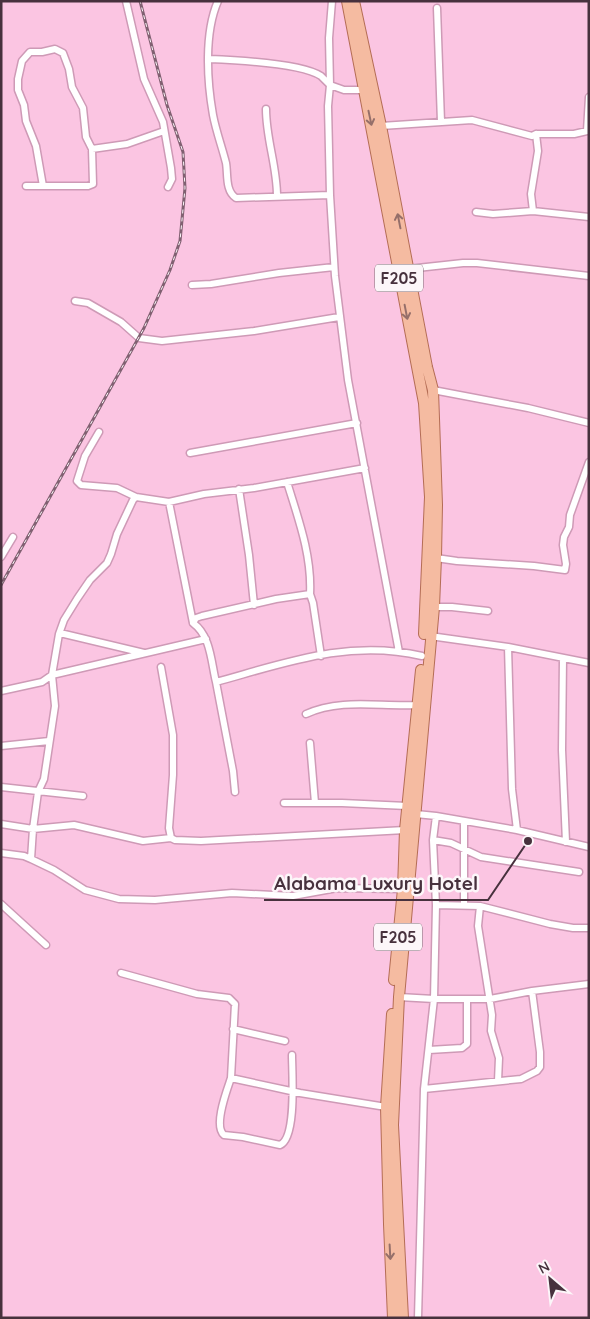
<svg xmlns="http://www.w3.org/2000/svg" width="590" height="1319" font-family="Quicksand,sans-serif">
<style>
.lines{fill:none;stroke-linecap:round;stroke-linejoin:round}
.minor-casing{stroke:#ce9ab6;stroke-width:9}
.primary-casing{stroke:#b46d55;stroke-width:12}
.minor{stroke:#fff;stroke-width:6}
.primary{stroke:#f5bba1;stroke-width:10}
.rail-casing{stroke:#806071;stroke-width:3}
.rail{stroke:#fcf6f9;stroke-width:1;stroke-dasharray:4;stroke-linecap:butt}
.oneway{stroke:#956f6a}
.labels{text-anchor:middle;stroke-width:5;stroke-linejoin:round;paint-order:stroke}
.shield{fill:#fcf6f9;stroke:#7d6c75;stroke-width:1}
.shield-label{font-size:16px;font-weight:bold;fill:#47313d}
.leader{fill:none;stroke:#47313d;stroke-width:2}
.callout-dot{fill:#47313d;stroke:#fcf6f9;stroke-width:2}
.callout-label{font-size:19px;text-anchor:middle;font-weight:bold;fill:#47313d;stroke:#fcf6f9;stroke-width:5;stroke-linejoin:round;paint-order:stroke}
</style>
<rect width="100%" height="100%" fill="#fbc5e2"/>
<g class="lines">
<defs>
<path id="minor" d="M 126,1 L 144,79 L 163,122 L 171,168 L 172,179 L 168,187
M 218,1 C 204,33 207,81 213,115 C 216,131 222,147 226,163 C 228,174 225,191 236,198 L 330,195 L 328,106 L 330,85 L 344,90 L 363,90
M 437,8 L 441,122
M 209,59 C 234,60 301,63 321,76 C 324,79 327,82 330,85 L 329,38 L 332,1
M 266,109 C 266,139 277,166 277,196
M 381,126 L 472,120 L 532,136 L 536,134 L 538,151 L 531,194 L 533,211
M 536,134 L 574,134 L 587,131 L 589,97
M 26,186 L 88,186 L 93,184 L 92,149
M 43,186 L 36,146 L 26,121 L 24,105 L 18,90 L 18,79 L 22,61 L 30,52 L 42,52 L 55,49 L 63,53 L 69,69 L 72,87 L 83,108 L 86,137 L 92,149 L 127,144 L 164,131
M 330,195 L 335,276 L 348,380 L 399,652
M 476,212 L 493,214 L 533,211 L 589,217
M 408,269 L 463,263 L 477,263 L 589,276
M 192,285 L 211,284 L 279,273 L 334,267
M 75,301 L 88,303 L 121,322 L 139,338 L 162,341 L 254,331 L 339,317
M 433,390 L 528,408 L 589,423
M 99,432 L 85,456 L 77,481 L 81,485 L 117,488 L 136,497
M 190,453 L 357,423
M 365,468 L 254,488 L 204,494 L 169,502 L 136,497 L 133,500 L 117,534 L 111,554 L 107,563 L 90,580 L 77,599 L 64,620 L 59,634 L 52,675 L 55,706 L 44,779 L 38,792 L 33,829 L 31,859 L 54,870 L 85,890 L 119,899 L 155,900 L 232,893 L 293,896 L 337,888 L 403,889
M 287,482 C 298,518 312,555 310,594
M 239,489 L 249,555 L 254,605
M 169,502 L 193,623 C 211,636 211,662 216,682 C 285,663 349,639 422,656
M 1,557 L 13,537
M 436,558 L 457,561 L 534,566 L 565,570 L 566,564 L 563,545 L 564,537 L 569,527 L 570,515 L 589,462
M 434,607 L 452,607 L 488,611
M 193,623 L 196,618 L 202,616 L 276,599 L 310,594 L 313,603 L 321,656
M 60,633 L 144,653
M 430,636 L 508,647 L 589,663
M 508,647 L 512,789 L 517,830
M 563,658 L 562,750 L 566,842
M 161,667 L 173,735 L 173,775 L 169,828 L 171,838 L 175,840 L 201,841 L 405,830
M 216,682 L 233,771 L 235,792
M 1,691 L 42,682 L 52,675 L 206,639
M 306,714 C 341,698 379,707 417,705
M 310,743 L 315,803
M 1,746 L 49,741
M 1,787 L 83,796
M 284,803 L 342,803 L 407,806
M 416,814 L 436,816 L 433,840 L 436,905 L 434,999 L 424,1089 L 418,1318
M 436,816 L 517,830 L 589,847
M 1,824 L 33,829 L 74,825 L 143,841 L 171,838
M 433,840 L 451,843 L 481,857 L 579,872
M 1,853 L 24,856 L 31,859
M 1,904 L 46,945
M 436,905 L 480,906 L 550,924 L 573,928 L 589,928
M 464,905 L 464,823
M 480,906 L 478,926 L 492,1015 L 491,1031 L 499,1058 L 498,1081
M 121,973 L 197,994 L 229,998 L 235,1004 L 231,1078 L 300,1093 L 386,1107
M 399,997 L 434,999 L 490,999 L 532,991 L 589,984
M 233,1029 L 285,1041
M 429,1050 L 462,1048 L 467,1044 L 467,999
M 231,1078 C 227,1090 213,1126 224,1135 L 243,1137 L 280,1145 C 297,1138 292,1072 292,1055
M 424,1089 L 521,1079 L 537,1071 L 540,1067 L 540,1052 L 532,991"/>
<path id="primary" d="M 347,1 L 424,403 L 430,497 L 424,634
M 354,1 L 381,126 L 427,367 L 433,390 L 437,505 L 436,558 L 434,607 L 399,997 L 393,1125 L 403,1318
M 394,980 L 403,889 L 405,830 L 421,670
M 392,1014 L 386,1107 L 389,1224 L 393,1318"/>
</defs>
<use href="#minor" class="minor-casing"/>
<use href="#primary" class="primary-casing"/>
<use href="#minor" class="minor"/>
<use href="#primary" class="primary"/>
<defs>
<path id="rail" d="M 1,585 L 144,328 L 170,270 L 180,241 L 185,188 L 183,152 L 167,105 L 140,1"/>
</defs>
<use href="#rail" class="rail-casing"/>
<use href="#rail" class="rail"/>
</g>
<defs><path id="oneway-shaft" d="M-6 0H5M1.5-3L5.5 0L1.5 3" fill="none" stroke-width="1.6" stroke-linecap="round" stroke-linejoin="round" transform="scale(1.25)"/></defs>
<g class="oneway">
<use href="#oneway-shaft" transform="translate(370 118) rotate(78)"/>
<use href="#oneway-shaft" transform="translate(399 221) rotate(-101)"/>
<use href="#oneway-shaft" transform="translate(406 312) rotate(79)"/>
<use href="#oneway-shaft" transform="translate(390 1252) rotate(87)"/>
</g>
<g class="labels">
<g class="shield">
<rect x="375" y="264.5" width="48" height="27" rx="4"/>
<rect x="374" y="923.5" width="48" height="27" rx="4"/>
</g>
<g class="shield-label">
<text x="399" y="284">F205</text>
<text x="398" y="943">F205</text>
</g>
</g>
<path class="leader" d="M528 841L488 900H264"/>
<circle class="callout-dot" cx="528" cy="841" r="5"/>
<g class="callout-label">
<text x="376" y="890">Alabama Luxury Hotel</text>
</g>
<rect width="590" height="1319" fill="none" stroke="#47313d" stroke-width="5"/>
<g transform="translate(550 1279) rotate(332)" stroke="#fcf6f9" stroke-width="4" paint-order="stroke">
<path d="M0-4L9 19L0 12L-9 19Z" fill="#47313d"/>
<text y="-8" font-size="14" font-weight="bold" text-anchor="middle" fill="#47313d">N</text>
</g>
</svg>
